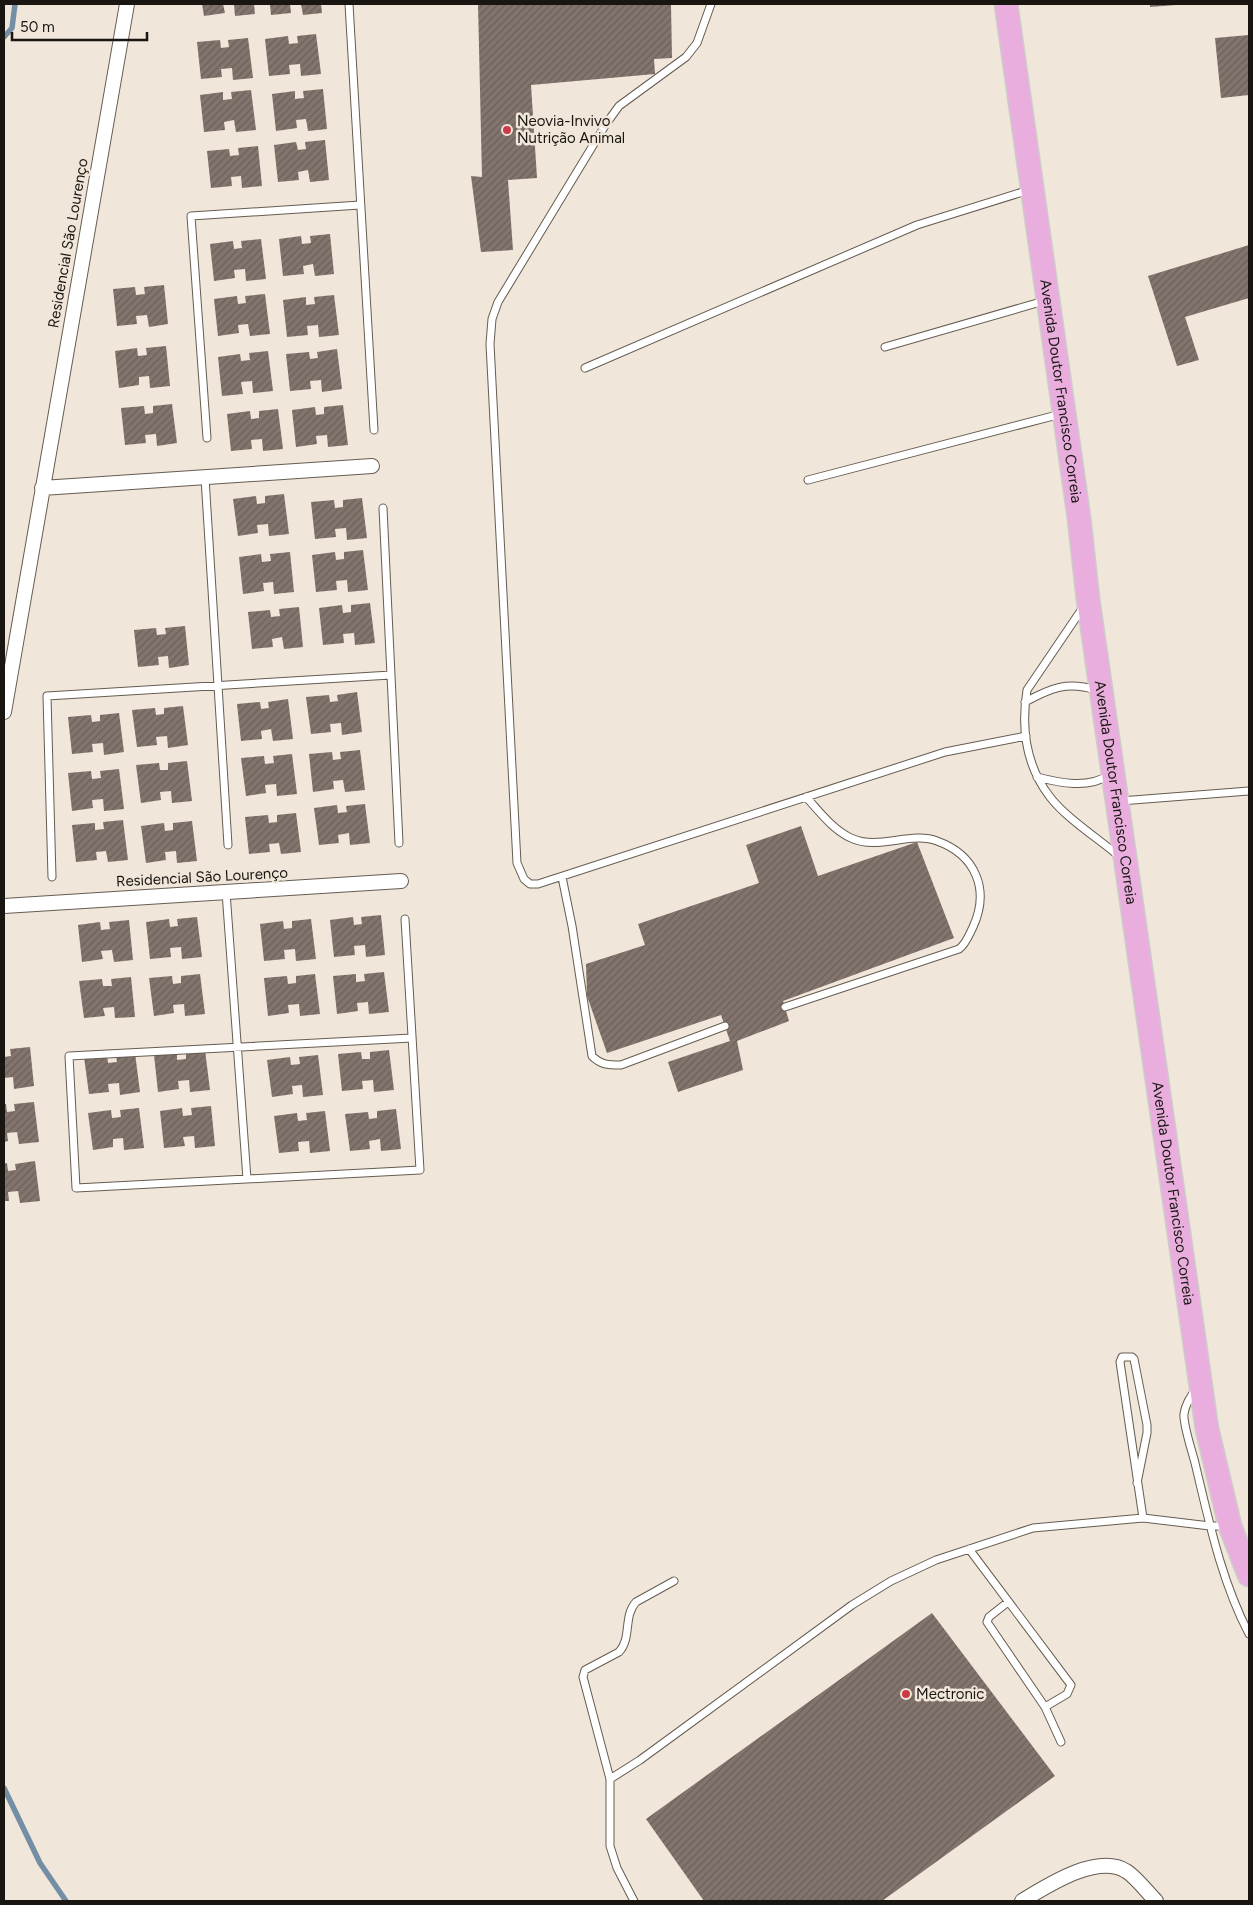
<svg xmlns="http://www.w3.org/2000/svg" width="1253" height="1905" font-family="Figtree,sans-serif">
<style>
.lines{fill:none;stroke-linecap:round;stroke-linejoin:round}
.stream{stroke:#748fa5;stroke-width:5.5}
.building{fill:url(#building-hatch)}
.lane-casing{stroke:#655c52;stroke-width:9}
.street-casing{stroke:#655c52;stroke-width:16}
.primary-casing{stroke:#cccccb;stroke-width:25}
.lane{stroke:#fff;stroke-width:7}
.street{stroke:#fff;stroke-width:14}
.primary{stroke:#e9aedd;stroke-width:22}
.poi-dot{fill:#cb3b47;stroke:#f0e6d9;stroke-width:2}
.labels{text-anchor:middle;stroke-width:5;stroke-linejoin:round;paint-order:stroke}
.poi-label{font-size:15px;fill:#191612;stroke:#f0e6d9;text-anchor:start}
.street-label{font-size:15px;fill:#191612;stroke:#f0e6d9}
</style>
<defs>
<pattern id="building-hatch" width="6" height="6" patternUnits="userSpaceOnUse" patternTransform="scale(1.25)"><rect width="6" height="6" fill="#83756e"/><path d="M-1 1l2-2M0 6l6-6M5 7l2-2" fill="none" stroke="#6a5f59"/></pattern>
</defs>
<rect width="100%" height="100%" fill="#f0e6d9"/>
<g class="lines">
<path class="stream" d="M 4,37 L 12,28 L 15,4
M 4,1788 L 40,1863 L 66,1901"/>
</g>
<path class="building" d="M 202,4 L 223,4 L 225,13 L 204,16 Z
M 234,4 L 254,4 L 255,14 L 235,16 Z
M 270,4 L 290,4 L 291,13 L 271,15 Z
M 301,4 L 321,4 L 322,13 L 303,15 Z
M 478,4 L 671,4 L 672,58 L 654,59 L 655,74 L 531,85 L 537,178 L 508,180 L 513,250 L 481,252 L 471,176 L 482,177 Z
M 1150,4 L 1176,4 L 1176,5 L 1150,7 Z
M 316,34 L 321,74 L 301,76 L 300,64 L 289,65 L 290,74 L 269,76 L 265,39 L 288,36 L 289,44 L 298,43 L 297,36 Z
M 1249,35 L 1249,95 L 1221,98 L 1215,38 Z
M 248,38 L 253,78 L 233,80 L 232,68 L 221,69 L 222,77 L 201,79 L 197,42 L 220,40 L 221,48 L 229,47 L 228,40 Z
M 323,89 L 327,129 L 308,131 L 306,119 L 296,120 L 297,128 L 276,131 L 272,94 L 295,91 L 295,99 L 304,98 L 303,91 Z
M 251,90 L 256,130 L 236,132 L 234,120 L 224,122 L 225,130 L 204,132 L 200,95 L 223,92 L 223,100 L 232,99 L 231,92 Z
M 325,140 L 329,180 L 310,182 L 308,170 L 298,172 L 299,180 L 278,182 L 274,145 L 296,142 L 298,150 L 306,149 L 305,142 Z
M 258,146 L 262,186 L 242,188 L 241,176 L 231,177 L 232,186 L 211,188 L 207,151 L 229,149 L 230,156 L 239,155 L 238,148 Z
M 330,234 L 334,274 L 315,276 L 313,264 L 303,266 L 304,274 L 283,276 L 279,239 L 301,236 L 302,244 L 311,243 L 310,236 Z
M 261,239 L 266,279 L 246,281 L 245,269 L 234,270 L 235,278 L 214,281 L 210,244 L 233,241 L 234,249 L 242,248 L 241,241 Z
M 1249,245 L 1249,298 L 1185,317 L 1199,360 L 1177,366 L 1148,276 Z
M 164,285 L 168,324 L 149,327 L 147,315 L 136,316 L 137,324 L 117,326 L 113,289 L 135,287 L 136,295 L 145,294 L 144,287 Z
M 265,294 L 270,334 L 250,336 L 248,324 L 238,325 L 239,333 L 218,336 L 214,299 L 237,296 L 238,304 L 246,303 L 245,296 Z
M 334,295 L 339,335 L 319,337 L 318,325 L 307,326 L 308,335 L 287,337 L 283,300 L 306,297 L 306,305 L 315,304 L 314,297 Z
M 166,346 L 170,386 L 150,388 L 149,376 L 139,377 L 139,385 L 119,388 L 115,351 L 137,348 L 138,356 L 147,355 L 146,348 Z
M 337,349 L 342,389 L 322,392 L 321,380 L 310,381 L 311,389 L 290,391 L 286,354 L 309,352 L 310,359 L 318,358 L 317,352 Z
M 268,351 L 273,391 L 253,393 L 252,381 L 241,382 L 243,394 L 222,396 L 218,357 L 240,354 L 241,361 L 250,360 L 249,353 Z
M 172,404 L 177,443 L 157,446 L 156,434 L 145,435 L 146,443 L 125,445 L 121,408 L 144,406 L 145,414 L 153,413 L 153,406 Z
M 343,405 L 348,445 L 328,447 L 327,435 L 316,436 L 317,444 L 296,447 L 292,410 L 315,407 L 316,415 L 324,414 L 324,407 Z
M 278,409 L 283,449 L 263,451 L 262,439 L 251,440 L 252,449 L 231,451 L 227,414 L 250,411 L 251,419 L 259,418 L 259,411 Z
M 284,494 L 289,534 L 269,536 L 268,524 L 257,525 L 258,533 L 238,536 L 233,499 L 256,496 L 257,504 L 265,503 L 265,496 Z
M 362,498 L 367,538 L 347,540 L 346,528 L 335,529 L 336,537 L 315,539 L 311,502 L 334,500 L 335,508 L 343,507 L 343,500 Z
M 363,550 L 368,590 L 348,592 L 347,580 L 336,581 L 337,590 L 316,592 L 312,555 L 335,552 L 336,560 L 344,559 L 344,552 Z
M 290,552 L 294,592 L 274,594 L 273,582 L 263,583 L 264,591 L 243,594 L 239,557 L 261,554 L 262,562 L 271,561 L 270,554 Z
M 370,603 L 375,643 L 355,645 L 354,633 L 343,634 L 344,643 L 323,645 L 319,608 L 342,605 L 343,613 L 351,612 L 351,605 Z
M 299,607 L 303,647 L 284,649 L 282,637 L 272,639 L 273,647 L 252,649 L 248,612 L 270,610 L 271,617 L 280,616 L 279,609 Z
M 185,626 L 189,665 L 169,668 L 168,656 L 158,657 L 159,665 L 138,667 L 134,630 L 156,628 L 157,635 L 166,634 L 165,628 Z
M 357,692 L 362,732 L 342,735 L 341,723 L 330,724 L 331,732 L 311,734 L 306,697 L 329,695 L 330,702 L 338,701 L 337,695 Z
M 288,699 L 293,739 L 273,741 L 271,729 L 261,731 L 262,739 L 241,741 L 237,704 L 260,702 L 261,709 L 269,708 L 268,702 Z
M 183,706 L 188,745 L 168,748 L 167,736 L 156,737 L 157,745 L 137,747 L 132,710 L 155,708 L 156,715 L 164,714 L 164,708 Z
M 119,713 L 124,752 L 104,755 L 103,743 L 92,744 L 93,752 L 72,754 L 68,717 L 91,715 L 92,722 L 100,721 L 100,715 Z
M 360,750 L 365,790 L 345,792 L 343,780 L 333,781 L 334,789 L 313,792 L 309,754 L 332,752 L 333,760 L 341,759 L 340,752 Z
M 292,754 L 297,794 L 277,796 L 276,784 L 265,785 L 266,793 L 246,796 L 241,758 L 264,756 L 265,764 L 274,763 L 273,756 Z
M 187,761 L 192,801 L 172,803 L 171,791 L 160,792 L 161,800 L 141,803 L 136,765 L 159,763 L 160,770 L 168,770 L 168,763 Z
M 119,769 L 124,809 L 104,811 L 103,799 L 92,800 L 93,808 L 72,811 L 68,773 L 91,771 L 92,779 L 101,778 L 100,771 Z
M 365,804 L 370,843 L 350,845 L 349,833 L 338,835 L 339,843 L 319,845 L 314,808 L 337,805 L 338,813 L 347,812 L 346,806 Z
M 296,813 L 301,852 L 281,854 L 279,843 L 269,844 L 270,852 L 249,854 L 245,817 L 268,815 L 269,823 L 277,822 L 277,815 Z
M 123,820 L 128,860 L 108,862 L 106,851 L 96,852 L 97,860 L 76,862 L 72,825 L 95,823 L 95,830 L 104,829 L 103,822 Z
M 192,821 L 197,861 L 177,863 L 176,851 L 165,852 L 166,860 L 146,863 L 141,826 L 164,823 L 165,831 L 173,830 L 173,823 Z
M 801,826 L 818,876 L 917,842 L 954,938 L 783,1001 L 789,1021 L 737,1041 L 743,1070 L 678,1092 L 668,1062 L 730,1041 L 721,1015 L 607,1053 L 587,996 L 586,964 L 645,945 L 638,924 L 759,883 L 746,845 Z
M 381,915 L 385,955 L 366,957 L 365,945 L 354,946 L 355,955 L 334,957 L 330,920 L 353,917 L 354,925 L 362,924 L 361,917 Z
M 197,917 L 202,957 L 182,959 L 181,947 L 170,948 L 171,957 L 150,959 L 146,922 L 169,919 L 170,927 L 178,926 L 177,919 Z
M 311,919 L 316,959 L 296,961 L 295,949 L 284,950 L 285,959 L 264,961 L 260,924 L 283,921 L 284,929 L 292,928 L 292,921 Z
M 129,920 L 133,960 L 114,962 L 112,950 L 101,951 L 103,959 L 82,962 L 78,925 L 100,922 L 101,930 L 110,929 L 109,922 Z
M 384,972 L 389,1012 L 369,1014 L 368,1002 L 357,1003 L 358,1011 L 337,1014 L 333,976 L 356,974 L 356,982 L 365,981 L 364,974 Z
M 200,974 L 205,1014 L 185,1016 L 184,1004 L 173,1005 L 174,1013 L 154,1016 L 149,978 L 172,976 L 173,984 L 181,983 L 181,976 Z
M 315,974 L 320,1014 L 300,1016 L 299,1004 L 288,1005 L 289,1013 L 268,1016 L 264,978 L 287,976 L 288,984 L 296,983 L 296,976 Z
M 131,977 L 135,1017 L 115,1018 L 114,1007 L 103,1008 L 105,1016 L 84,1018 L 79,981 L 102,979 L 103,986 L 112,986 L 111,979 Z
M 30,1047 L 34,1086 L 14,1089 L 13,1077 L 4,1078 L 4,1057 L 11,1056 L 10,1049 Z
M 205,1050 L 210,1090 L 190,1092 L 189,1080 L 178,1081 L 179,1089 L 158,1092 L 154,1055 L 177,1052 L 177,1060 L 186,1059 L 186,1052 Z
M 389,1050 L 394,1090 L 374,1092 L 373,1080 L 362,1081 L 363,1089 L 342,1091 L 338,1054 L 361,1052 L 362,1059 L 370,1059 L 370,1052 Z
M 135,1053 L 140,1092 L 120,1095 L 119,1083 L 108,1084 L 109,1092 L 89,1094 L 84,1057 L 107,1055 L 108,1063 L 117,1062 L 116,1055 Z
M 318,1055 L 323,1095 L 303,1097 L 302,1085 L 292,1086 L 293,1094 L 272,1097 L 267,1060 L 290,1057 L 291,1065 L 300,1064 L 299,1057 Z
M 34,1102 L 39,1142 L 19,1144 L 17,1132 L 7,1133 L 8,1141 L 4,1142 L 4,1104 L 6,1104 L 7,1112 L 15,1111 L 14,1104 Z
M 211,1106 L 215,1146 L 195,1148 L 194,1136 L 183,1137 L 185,1146 L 164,1148 L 160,1111 L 182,1108 L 183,1116 L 192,1115 L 191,1108 Z
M 139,1108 L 144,1148 L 124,1150 L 123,1138 L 113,1139 L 113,1147 L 93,1150 L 88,1113 L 111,1110 L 112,1118 L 121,1117 L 120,1110 Z
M 396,1109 L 401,1149 L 381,1151 L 380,1139 L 369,1141 L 370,1149 L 350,1151 L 345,1114 L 368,1112 L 369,1119 L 377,1118 L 377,1111 Z
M 325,1111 L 330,1151 L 310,1153 L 309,1141 L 298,1142 L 299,1151 L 279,1153 L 274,1116 L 297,1113 L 298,1121 L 307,1120 L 306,1113 Z
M 35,1161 L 40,1201 L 20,1203 L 18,1191 L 8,1192 L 9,1201 L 4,1201 L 4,1164 L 7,1163 L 8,1171 L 16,1170 L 15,1164 Z
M 932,1613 L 1055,1776 L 882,1901 L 704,1901 L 646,1819 Z"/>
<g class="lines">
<defs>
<path id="lane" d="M 349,4 L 374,430
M 711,4 L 697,43 L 686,57 L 619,106 L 606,124 L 498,302 L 492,319 L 490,344 L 517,863 L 524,879 L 530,884 L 538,884 L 945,752 L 1026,736
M 885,347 L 1044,301
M 585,368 L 917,225 L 1029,190
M 207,438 L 191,216 L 360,205
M 205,478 L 228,845
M 808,480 L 1061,414
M 383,508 L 399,843
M 1084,606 L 1027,690 C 1021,728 1026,766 1050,797 C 1066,818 1099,839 1120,857
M 1025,702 C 1051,688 1067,681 1096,690
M 1037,777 C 1060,783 1088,789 1109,775
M 1120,801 L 1249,791
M 52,877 L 47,696 L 391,675
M 562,877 L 572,926 L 592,1056 C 601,1065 608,1065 621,1065 L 725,1026
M 226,892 L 247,1179
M 405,919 L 420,1170 L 76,1188 L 69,1056 L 412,1038
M 785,1007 L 959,949 C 966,944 969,935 973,927 C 990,890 976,855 937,841 C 911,831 878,851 851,838 C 833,830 819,811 806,797
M 1196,1390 C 1190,1396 1185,1406 1184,1414 C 1183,1425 1192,1451 1195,1463 C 1209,1521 1221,1580 1249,1634
M 1137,1483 L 1147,1433 L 1147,1425 L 1134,1359 L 1132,1357 L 1122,1357 L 1120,1362 L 1143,1518
M 969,1549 L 1071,1685 L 1067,1694 L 1045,1707
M 1008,1602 L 989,1617 L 987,1622 L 1045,1707 L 1061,1742
M 610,1779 L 583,1677 L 585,1670 L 619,1652 C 632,1638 623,1616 636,1602 L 674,1581
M 634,1901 L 617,1868 L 610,1846 L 610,1779 L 640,1760 L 852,1605 L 891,1581 L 936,1560 L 1033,1528 L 1143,1518 L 1210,1526 L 1227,1526"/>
<path id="street" d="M 42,488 L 372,466
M 4,712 L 127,4
M 4,906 L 401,881
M 1022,1901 C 1047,1886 1097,1853 1126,1871 C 1135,1876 1148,1893 1156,1901"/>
<g id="primary">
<path id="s1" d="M 1006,4 L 1079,518 L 1088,599 L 1207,1429 L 1230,1526 L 1249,1575"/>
</g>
</defs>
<use href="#lane" class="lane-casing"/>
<use href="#street" class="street-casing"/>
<use href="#primary" class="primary-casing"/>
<use href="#lane" class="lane"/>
<use href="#street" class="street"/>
<use href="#primary" class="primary"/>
</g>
<g class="poi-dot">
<circle cx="507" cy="130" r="5"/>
<circle cx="906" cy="1694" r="5"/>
</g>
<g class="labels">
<g class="poi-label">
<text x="517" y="126">Neovia-Invivo<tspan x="517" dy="17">Nutrição Animal</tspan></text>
<text x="916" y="1699">Mectronic</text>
</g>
<g class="street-label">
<text transform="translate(68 243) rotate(-80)" y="5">Residencial São Lourenço</text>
<text dy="5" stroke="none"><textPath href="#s1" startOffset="391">Avenida Doutor Francisco Correia</textPath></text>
<text dy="5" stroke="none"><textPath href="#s1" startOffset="796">Avenida Doutor Francisco Correia</textPath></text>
<text transform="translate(202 877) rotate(-3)" y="5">Residencial São Lourenço</text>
<text dy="5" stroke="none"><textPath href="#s1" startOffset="1201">Avenida Doutor Francisco Correia</textPath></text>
</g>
</g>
<rect width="1253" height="1905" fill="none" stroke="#191612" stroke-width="10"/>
<path d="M12 32v8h135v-8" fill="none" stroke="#191612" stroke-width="2.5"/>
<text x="20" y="32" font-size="15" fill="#191612" stroke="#f0e6d9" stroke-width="4" paint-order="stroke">50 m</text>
</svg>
